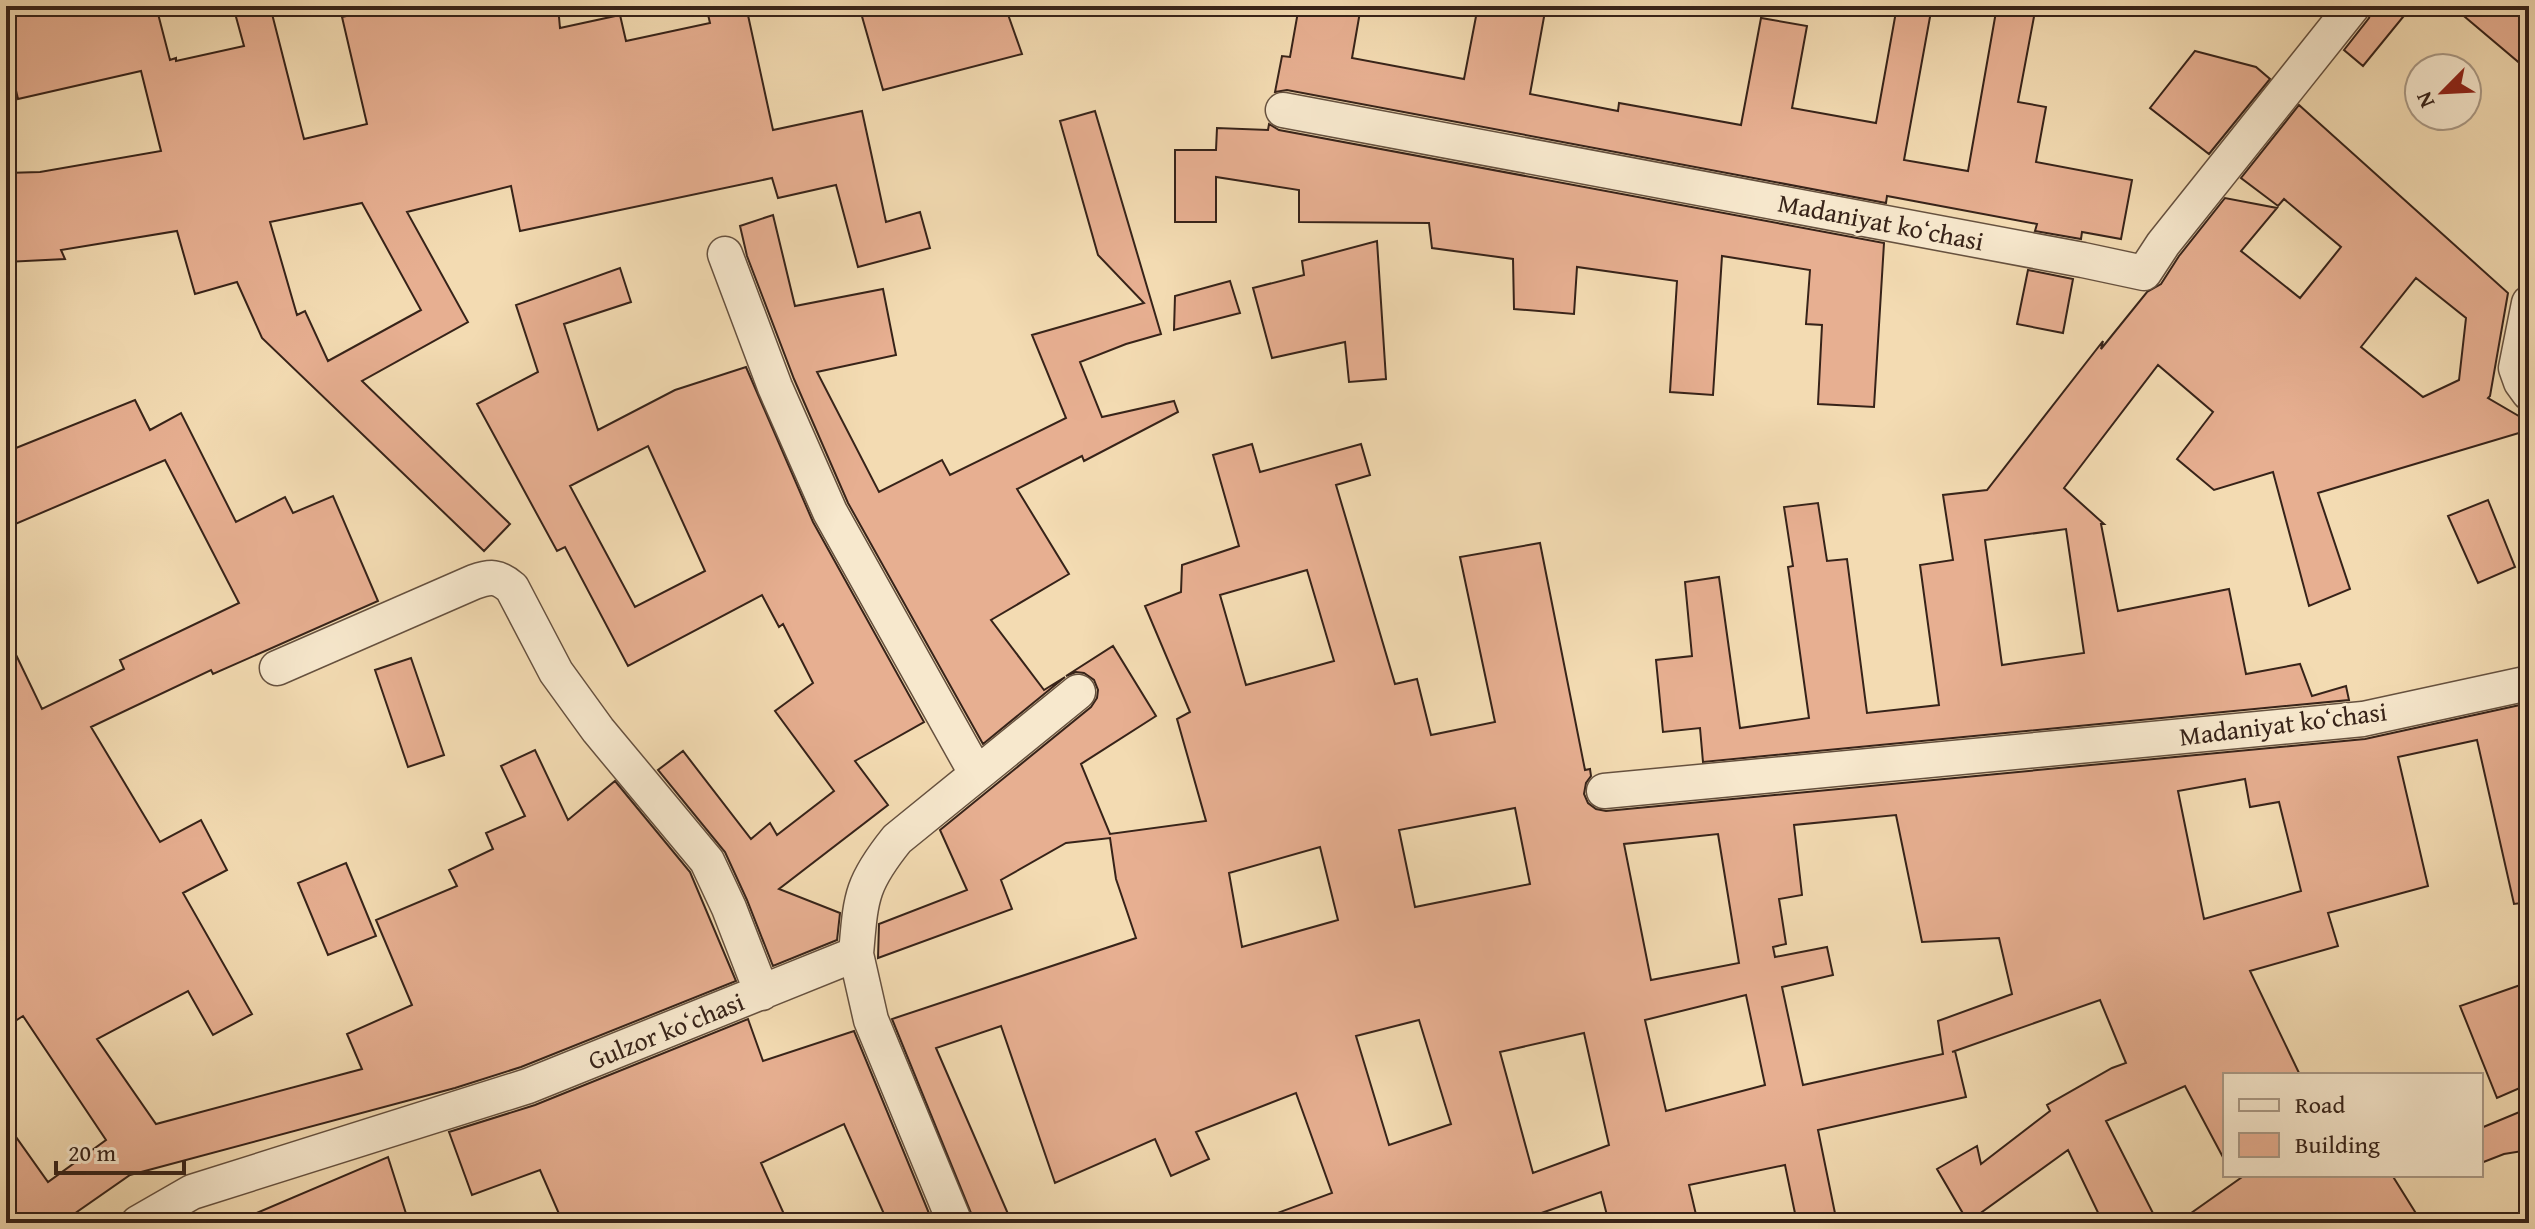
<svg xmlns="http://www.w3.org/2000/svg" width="2535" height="1229" font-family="'Gentium Book Plus',serif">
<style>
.building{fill:#e7af91;stroke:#372319;stroke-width:2;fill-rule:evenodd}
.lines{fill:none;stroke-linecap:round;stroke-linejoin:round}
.street-casing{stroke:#66513f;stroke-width:37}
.street{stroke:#f7e8cd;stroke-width:34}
.labels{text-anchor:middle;stroke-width:6;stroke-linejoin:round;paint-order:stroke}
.street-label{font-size:26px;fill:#372319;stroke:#f7e8cd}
</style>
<rect width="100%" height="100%" fill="#f3dbb2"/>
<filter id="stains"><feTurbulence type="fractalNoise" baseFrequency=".0025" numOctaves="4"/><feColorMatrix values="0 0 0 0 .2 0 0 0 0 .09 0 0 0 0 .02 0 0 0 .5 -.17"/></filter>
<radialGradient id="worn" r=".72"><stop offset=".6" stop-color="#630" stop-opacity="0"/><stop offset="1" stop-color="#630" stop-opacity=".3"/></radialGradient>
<path class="building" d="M 6,6 L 156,6 L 170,60 L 176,58 L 176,61 L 244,46 L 233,6 L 270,6 L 304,139 L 367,124 L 342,17 L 390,6 L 558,6 L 560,28 L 620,15 L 626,41 L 710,23 L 706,6 L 746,6 L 773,130 L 862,111 L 886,222 L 920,212 L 930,248 L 858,267 L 836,185 L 778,198 L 772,178 L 520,231 L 511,186 L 407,212 L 468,322 L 362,381 L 510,524 L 484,551 L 262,338 L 237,282 L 195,294 L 177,231 L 61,250 L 65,259 L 6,262 L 6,173 L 40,172 L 161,151 L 141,71 L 18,99 L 6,48 ZM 362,203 L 421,310 L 328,361 L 305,311 L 297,315 L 270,222 Z
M 859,6 L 1005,6 L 1022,54 L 883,90 Z
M 1299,6 L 1361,6 L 1352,58 L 1464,79 L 1478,6 L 1546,6 L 1530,94 L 1618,111 L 1619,103 L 1741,125 L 1761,18 L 1807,26 L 1792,108 L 1876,123 L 1897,6 L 1932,6 L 1904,160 L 1968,171 L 1997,6 L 2036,6 L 2018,102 L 2046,107 L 2036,162 L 2132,180 L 2121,239 L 2082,232 L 2081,239 L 2035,231 L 2037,224 L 1887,196 L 1886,203 L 1287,90 L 1275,92 L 1282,56 L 1290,57 Z
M 2373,6 L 2412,6 L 2363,66 L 2344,50 L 2369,18 Z
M 2452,6 L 2507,6 L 2529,24 L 2529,71 Z
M 2195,51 L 2256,67 L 2270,79 L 2209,154 L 2150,108 Z
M 2299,105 L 2508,293 L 2490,396 L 2488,398 L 2529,422 L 2529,430 L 2318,493 L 2350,589 L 2309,606 L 2273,472 L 2214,490 L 2177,459 L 2213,412 L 2158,365 L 2064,488 L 2104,524 L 2101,524 L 2118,611 L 2229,589 L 2246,674 L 2300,664 L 2312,696 L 2346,686 L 2349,700 L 1703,762 L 1700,728 L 1663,732 L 1656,660 L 1692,656 L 1685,582 L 1719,577 L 1740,728 L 1809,718 L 1788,567 L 1793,566 L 1784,507 L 1818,503 L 1827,561 L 1847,559 L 1867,713 L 1939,705 L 1920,565 L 1953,560 L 1943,495 L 1987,490 L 2103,341 L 2101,349 L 2147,292 L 2161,284 L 2179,256 L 2225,198 L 2277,208 L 2241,251 L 2300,298 L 2341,247 L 2284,199 L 2278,206 L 2241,178 ZM 2416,278 L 2466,318 L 2459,380 L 2423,397 L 2361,347 ZM 2066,529 L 2084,653 L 2002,665 L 1985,540 Z
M 1095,111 L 1161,334 L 1126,344 L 1080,362 L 1102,417 L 1174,401 L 1178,412 L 1084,461 L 1082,456 L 1017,489 L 1069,574 L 991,620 L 1044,690 L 1065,677 L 983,744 L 848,503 L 794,379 L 747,256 L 740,226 L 773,215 L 795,306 L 883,289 L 896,355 L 817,372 L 879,492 L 942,460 L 950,475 L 1066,418 L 1032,335 L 1144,303 L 1098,255 L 1060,121 Z
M 1269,124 L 1279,130 L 1884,243 L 1874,407 L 1818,404 L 1822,325 L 1806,324 L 1810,270 L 1722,256 L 1713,395 L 1670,392 L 1677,281 L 1577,267 L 1574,314 L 1514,309 L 1513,259 L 1432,248 L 1429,223 L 1299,222 L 1299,190 L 1216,177 L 1216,222 L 1175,222 L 1175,150 L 1216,150 L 1217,128 L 1268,130 Z
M 1377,241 L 1386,379 L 1349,382 L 1345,342 L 1272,358 L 1253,288 L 1304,275 L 1302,261 Z
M 620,268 L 631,302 L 564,324 L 598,430 L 675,390 L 746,367 L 813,522 L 924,722 L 855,761 L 888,805 L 779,889 L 840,913 L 837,940 L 773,966 L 747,900 L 725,852 L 658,770 L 683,751 L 751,839 L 770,823 L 777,835 L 834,791 L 775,711 L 813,683 L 783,624 L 779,627 L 762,595 L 628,666 L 565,547 L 557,551 L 477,404 L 538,372 L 516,305 ZM 648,446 L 705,571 L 635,607 L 570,486 Z
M 2028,270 L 2073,279 L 2063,333 L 2017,324 Z
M 1230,281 L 1240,313 L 1174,330 L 1175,296 Z
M 135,400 L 150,430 L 181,413 L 236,522 L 285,497 L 293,513 L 333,496 L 378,601 L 213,674 L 211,670 L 91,727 L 160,842 L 201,820 L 227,870 L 183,893 L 252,1014 L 213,1035 L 188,991 L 97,1039 L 156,1124 L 362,1069 L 347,1034 L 412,1005 L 376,920 L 457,886 L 449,870 L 493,849 L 486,833 L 525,816 L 501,766 L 535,750 L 568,820 L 615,781 L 690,872 L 736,981 L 521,1067 L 455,1088 L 130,1175 L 61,1223 L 6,1223 L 6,1123 L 48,1182 L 106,1140 L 23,1016 L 6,1027 L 6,634 L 42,709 L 124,669 L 120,660 L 239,603 L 165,460 L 6,528 L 6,452 Z
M 1252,444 L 1260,472 L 1361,444 L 1370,475 L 1336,485 L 1395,684 L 1417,679 L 1431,735 L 1495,722 L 1460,557 L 1540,543 L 1585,770 L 1590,769 L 1591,776 L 1586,783 L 1584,794 L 1588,803 L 1596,809 L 1606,811 L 2365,739 L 2529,703 L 2529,902 L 2514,904 L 2477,740 L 2398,757 L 2428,886 L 2328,913 L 2338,946 L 2250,971 L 2300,1075 L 2225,1075 L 2225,1161 L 2185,1086 L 2106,1121 L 2158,1223 L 2103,1223 L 2068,1150 L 1968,1222 L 1937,1169 L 1977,1146 L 1981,1164 L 2050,1111 L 2047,1105 L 2112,1068 L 2126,1063 L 2100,1000 L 1952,1052 L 1955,1051 L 1966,1097 L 1818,1130 L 1837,1223 L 1797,1223 L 1785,1165 L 1689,1185 L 1698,1223 L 1609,1223 L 1601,1192 L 1513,1223 L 1262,1223 L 1261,1219 L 1332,1193 L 1296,1093 L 1196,1132 L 1209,1159 L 1171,1176 L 1155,1139 L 1055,1183 L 1001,1026 L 936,1048 L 1012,1223 L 975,1223 L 892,1019 L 1136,938 L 1116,879 L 1110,838 L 1066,843 L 1001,880 L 1012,909 L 878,958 L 879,924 L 967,890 L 940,830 L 1091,707 L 1097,698 L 1098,690 L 1094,680 L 1084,673 L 1076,672 L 1066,676 L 1113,646 L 1156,716 L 1081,764 L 1110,834 L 1206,821 L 1177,719 L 1190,712 L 1145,606 L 1181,592 L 1182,565 L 1239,546 L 1213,455 ZM 1307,570 L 1334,661 L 1246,685 L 1220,595 ZM 2245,779 L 2250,807 L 2279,802 L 2301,891 L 2204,919 L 2178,791 ZM 1515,808 L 1530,884 L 1415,907 L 1399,830 ZM 1896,815 L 1922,942 L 1999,938 L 2012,994 L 1938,1021 L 1943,1054 L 1803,1085 L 1782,987 L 1833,975 L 1827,947 L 1775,957 L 1773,947 L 1786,944 L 1779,899 L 1802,895 L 1794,825 ZM 1718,834 L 1739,963 L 1651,980 L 1624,844 ZM 1320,847 L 1338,920 L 1242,947 L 1229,873 ZM 1746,995 L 1765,1085 L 1666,1111 L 1645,1020 ZM 1419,1020 L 1451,1124 L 1389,1145 L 1356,1036 ZM 1584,1033 L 1609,1145 L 1533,1173 L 1500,1052 Z
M 2488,500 L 2515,567 L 2478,583 L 2448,516 Z
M 411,658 L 444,755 L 408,767 L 375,670 Z
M 346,863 L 376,936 L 328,955 L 298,883 Z
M 2529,982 L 2529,1084 L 2497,1098 L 2460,1006 Z
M 748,1019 L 763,1061 L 854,1031 L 933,1223 L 888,1223 L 844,1124 L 761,1163 L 788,1223 L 563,1223 L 540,1170 L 472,1195 L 449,1132 L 535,1105 Z
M 2529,1108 L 2529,1150 L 2504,1154 L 2481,1163 L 2481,1128 Z
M 388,1157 L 409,1223 L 233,1223 Z
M 2245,1175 L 2392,1175 L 2422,1223 L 2177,1223 Z"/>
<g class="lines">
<defs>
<path id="street" d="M 1283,110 L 2083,260 L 2144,273 L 2163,244 L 2353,6
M 725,254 L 775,387 L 830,512 L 976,773
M 2529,303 L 2516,368 L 2521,382 L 2529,393
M 277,668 L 474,582 C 491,576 498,576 512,588 L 556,672 L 598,730 L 707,861 L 729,908 L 762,993
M 1604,791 L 2363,719 L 2529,683
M 856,954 L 871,1020 L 955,1223
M 138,1223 L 192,1192 L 528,1086 L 856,954 C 861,898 860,885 897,839 L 1078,692"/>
</defs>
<use href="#street" class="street-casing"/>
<use href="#street" class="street"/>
</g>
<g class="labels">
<g class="street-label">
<text transform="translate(1881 222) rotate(11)" y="9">Madaniyat koʻchasi</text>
<text transform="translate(2283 724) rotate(-7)" y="9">Madaniyat koʻchasi</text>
<text transform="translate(666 1031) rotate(-22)" y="9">Gulzor koʻchasi</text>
</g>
</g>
<rect width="2535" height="1229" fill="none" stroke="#f3dbb2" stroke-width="32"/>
<rect x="8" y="8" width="2519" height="1213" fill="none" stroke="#372319" stroke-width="4"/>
<rect x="16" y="16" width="2503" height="1197" fill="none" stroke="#372319" stroke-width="2"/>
<rect x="2223" y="1073" width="260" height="104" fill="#f7e8cd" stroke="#aa9985" stroke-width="2"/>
<rect x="2239" y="1099" width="40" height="12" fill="#f7e8cd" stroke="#aa9985" stroke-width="2"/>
<text x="2295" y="1113" font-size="24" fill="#372319">Road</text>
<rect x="2239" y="1133" width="40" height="24" fill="#e7af91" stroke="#aa9985" stroke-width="2"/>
<text x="2295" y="1153" font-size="24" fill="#372319">Building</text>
<g transform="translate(2443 92) rotate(246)"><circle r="38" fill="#f7e8cd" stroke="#aa9985" stroke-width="2"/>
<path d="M0-6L14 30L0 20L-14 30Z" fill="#8f2418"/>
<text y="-12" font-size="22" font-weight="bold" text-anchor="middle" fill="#372319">N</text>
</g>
<path d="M56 1161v12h128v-12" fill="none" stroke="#372319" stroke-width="4"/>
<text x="68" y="1161" font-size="24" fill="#372319" stroke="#f7e8cd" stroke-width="6" paint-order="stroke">20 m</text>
<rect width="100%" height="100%" filter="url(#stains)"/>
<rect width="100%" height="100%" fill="url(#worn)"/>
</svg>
